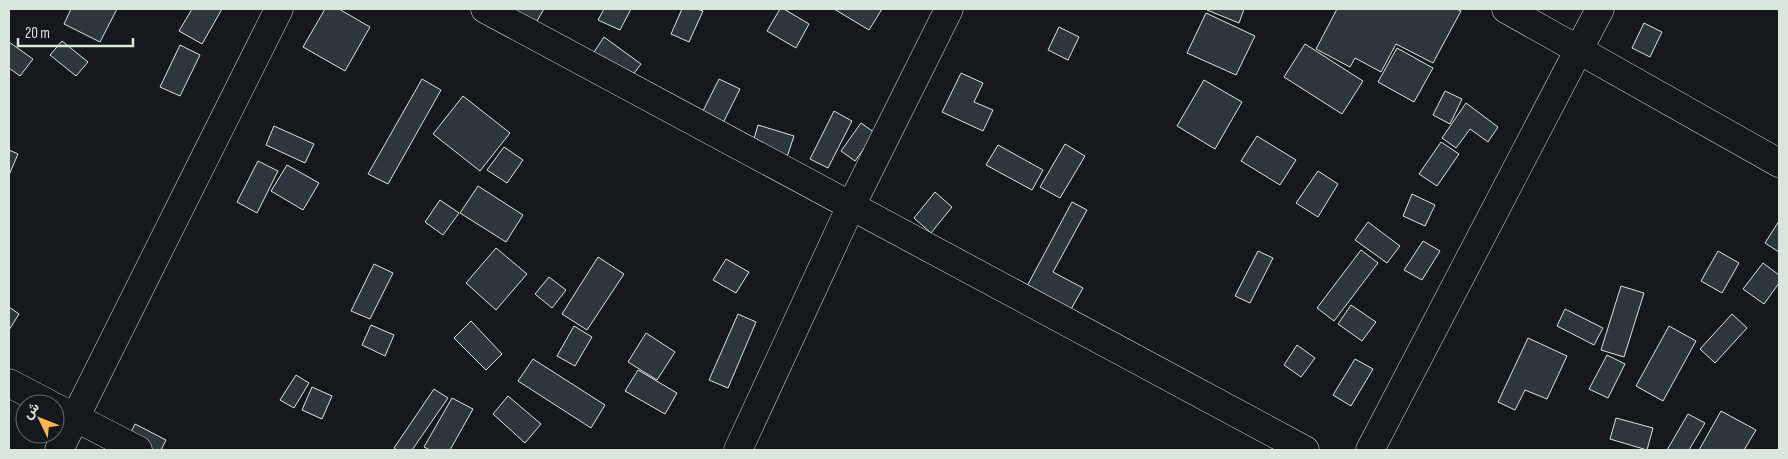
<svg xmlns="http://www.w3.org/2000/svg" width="1788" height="459" font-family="'Sofia Sans Condensed',Vazirmatn,sans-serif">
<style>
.building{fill:#2c363c;stroke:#d8e6dc}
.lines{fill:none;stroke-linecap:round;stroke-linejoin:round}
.minor-casing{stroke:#d8e6dc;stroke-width:29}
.minor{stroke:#14181c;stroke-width:28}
</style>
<rect width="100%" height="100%" fill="#14181c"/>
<path class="building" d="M 71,9 L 117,9 L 100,42 L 64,24 Z
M 192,9 L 222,9 L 202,44 L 179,31 Z
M 325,9 L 339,9 L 370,27 L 345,71 L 303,47 Z
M 518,9 L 544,9 L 528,36 L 509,25 Z
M 604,9 L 631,9 L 620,30 L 598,20 Z
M 682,9 L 697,9 L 703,11 L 689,42 L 671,34 Z
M 780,9 L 784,9 L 809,24 L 796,48 L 767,31 Z
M 834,9 L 882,9 L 869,30 Z
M 1208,9 L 1244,9 L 1239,23 L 1207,10 Z
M 1337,9 L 1456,9 L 1461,11 L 1433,63 L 1396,44 L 1381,72 L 1355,58 L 1350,67 L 1316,49 Z
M 1206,13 L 1255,36 L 1236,75 L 1187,53 Z
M 1644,23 L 1662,32 L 1650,57 L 1632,48 Z
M 1059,27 L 1079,37 L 1068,60 L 1048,50 Z
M 604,37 L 641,64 L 626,84 L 590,58 Z
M 62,41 L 88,62 L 76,76 L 50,55 Z
M 9,42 L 33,59 L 20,76 L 9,68 Z
M 1305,44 L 1363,81 L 1342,114 L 1284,77 Z
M 180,45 L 200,55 L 180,96 L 160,87 Z
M 1397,48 L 1433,68 L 1414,102 L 1378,82 Z
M 961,73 L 983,83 L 974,102 L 993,110 L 983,131 L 942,112 Z
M 422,79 L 441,90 L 388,184 L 368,174 Z
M 719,79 L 740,89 L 720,129 L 699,119 Z
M 1204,80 L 1242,102 L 1215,149 L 1177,126 Z
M 1445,91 L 1462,99 L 1450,124 L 1433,115 Z
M 463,96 L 510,133 L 480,171 L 433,134 Z
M 1466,103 L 1498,127 L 1488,142 L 1470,129 L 1456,148 L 1442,138 Z
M 834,111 L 852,121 L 828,168 L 810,159 Z
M 861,123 L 875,133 L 855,161 L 841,151 Z
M 758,125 L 794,136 L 786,160 L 751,149 Z
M 274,126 L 314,144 L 305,163 L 266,145 Z
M 1257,136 L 1296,160 L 1280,185 L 1241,161 Z
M 1441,142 L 1459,154 L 1437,186 L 1419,174 Z
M 1065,144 L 1085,156 L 1060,198 L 1040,187 Z
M 998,145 L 1043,170 L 1032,190 L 986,165 Z
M 504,147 L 523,160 L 507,183 L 487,170 Z
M 9,150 L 18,154 L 9,175 Z
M 258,161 L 278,171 L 257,213 L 237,202 Z
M 287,165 L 319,183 L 303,210 L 271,191 Z
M 1318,171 L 1338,184 L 1318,217 L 1296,203 Z
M 478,186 L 523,215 L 506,242 L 460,213 Z
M 935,192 L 952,207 L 931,233 L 914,218 Z
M 1412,194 L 1435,205 L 1425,226 L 1403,216 Z
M 440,200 L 459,213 L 443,235 L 425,222 Z
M 1072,202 L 1087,210 L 1053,272 L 1083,288 L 1070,311 L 1026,288 Z
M 1779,221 L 1779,252 L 1765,243 Z
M 1368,222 L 1400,246 L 1387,263 L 1355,240 Z
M 1423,241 L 1440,251 L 1422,280 L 1404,270 Z
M 496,248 L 527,274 L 496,310 L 466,283 Z
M 1361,250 L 1378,263 L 1334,321 L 1317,308 Z
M 1258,251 L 1273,258 L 1250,303 L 1235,296 Z
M 1718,251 L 1739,263 L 1722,293 L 1701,281 Z
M 598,257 L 624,274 L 587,330 L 562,314 Z
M 726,259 L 749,272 L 736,293 L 713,280 Z
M 1763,263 L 1779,275 L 1779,283 L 1764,304 L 1743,289 Z
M 374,264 L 393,273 L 370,319 L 351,311 Z
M 549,277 L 566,290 L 552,308 L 535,294 Z
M 1621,286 L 1644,293 L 1624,357 L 1601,350 Z
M 1351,305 L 1376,322 L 1362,341 L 1338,324 Z
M 9,307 L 19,314 L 9,330 Z
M 1565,309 L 1603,328 L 1594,345 L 1557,326 Z
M 738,314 L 756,322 L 728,388 L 709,380 Z
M 1732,314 L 1747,328 L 1715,363 L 1700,349 Z
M 471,321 L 502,354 L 486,370 L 454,338 Z
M 371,325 L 394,335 L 385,356 L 362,345 Z
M 574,326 L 592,337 L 575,366 L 557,356 Z
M 1669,326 L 1696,341 L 1663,401 L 1636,386 Z
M 646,333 L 675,352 L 657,380 L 628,362 Z
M 1528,338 L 1567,356 L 1547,399 L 1525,390 L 1515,410 L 1498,402 Z
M 1297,345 L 1315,358 L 1301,377 L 1284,365 Z
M 1607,355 L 1625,364 L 1608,398 L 1589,389 Z
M 533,359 L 605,405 L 591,428 L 518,381 Z
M 1355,359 L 1373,369 L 1351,406 L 1333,395 Z
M 638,370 L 677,393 L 665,414 L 625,391 Z
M 296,375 L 309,383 L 294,408 L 280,400 Z
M 312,387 L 332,396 L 322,419 L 302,410 Z
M 434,389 L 448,398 L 412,450 L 397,450 L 394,448 Z
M 508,396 L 541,424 L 525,443 L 493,414 Z
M 452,398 L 473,409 L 450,450 L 430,450 L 424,447 Z
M 1721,411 L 1756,430 L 1744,450 L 1699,450 Z
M 1688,414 L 1705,423 L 1689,450 L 1667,450 Z
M 1616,418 L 1653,428 L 1647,450 L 1610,439 Z
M 135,424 L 166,440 L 161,450 L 141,450 L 126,442 Z"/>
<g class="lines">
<defs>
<path id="minor" d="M 485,9 L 1305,450
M 1506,9 L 1779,163
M 9,383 L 49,404
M 55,407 L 138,450
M 59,450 L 279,9
M 738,450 L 851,206 L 949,9
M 1370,450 L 1600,9"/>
</defs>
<use href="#minor" class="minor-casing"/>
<use href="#minor" class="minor"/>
</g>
<rect width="1788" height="459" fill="none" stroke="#d8e6dc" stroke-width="20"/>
<g transform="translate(40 419) rotate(313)"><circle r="24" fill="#14181c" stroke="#626a69"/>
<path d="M0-4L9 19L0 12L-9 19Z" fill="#ffb74d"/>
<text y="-8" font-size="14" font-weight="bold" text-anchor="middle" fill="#d8e6dc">ش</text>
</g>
<path d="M18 38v8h115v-8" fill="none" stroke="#d8e6dc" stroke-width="2.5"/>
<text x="25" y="38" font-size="15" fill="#d8e6dc" stroke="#14181c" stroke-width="4" paint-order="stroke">20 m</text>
</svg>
